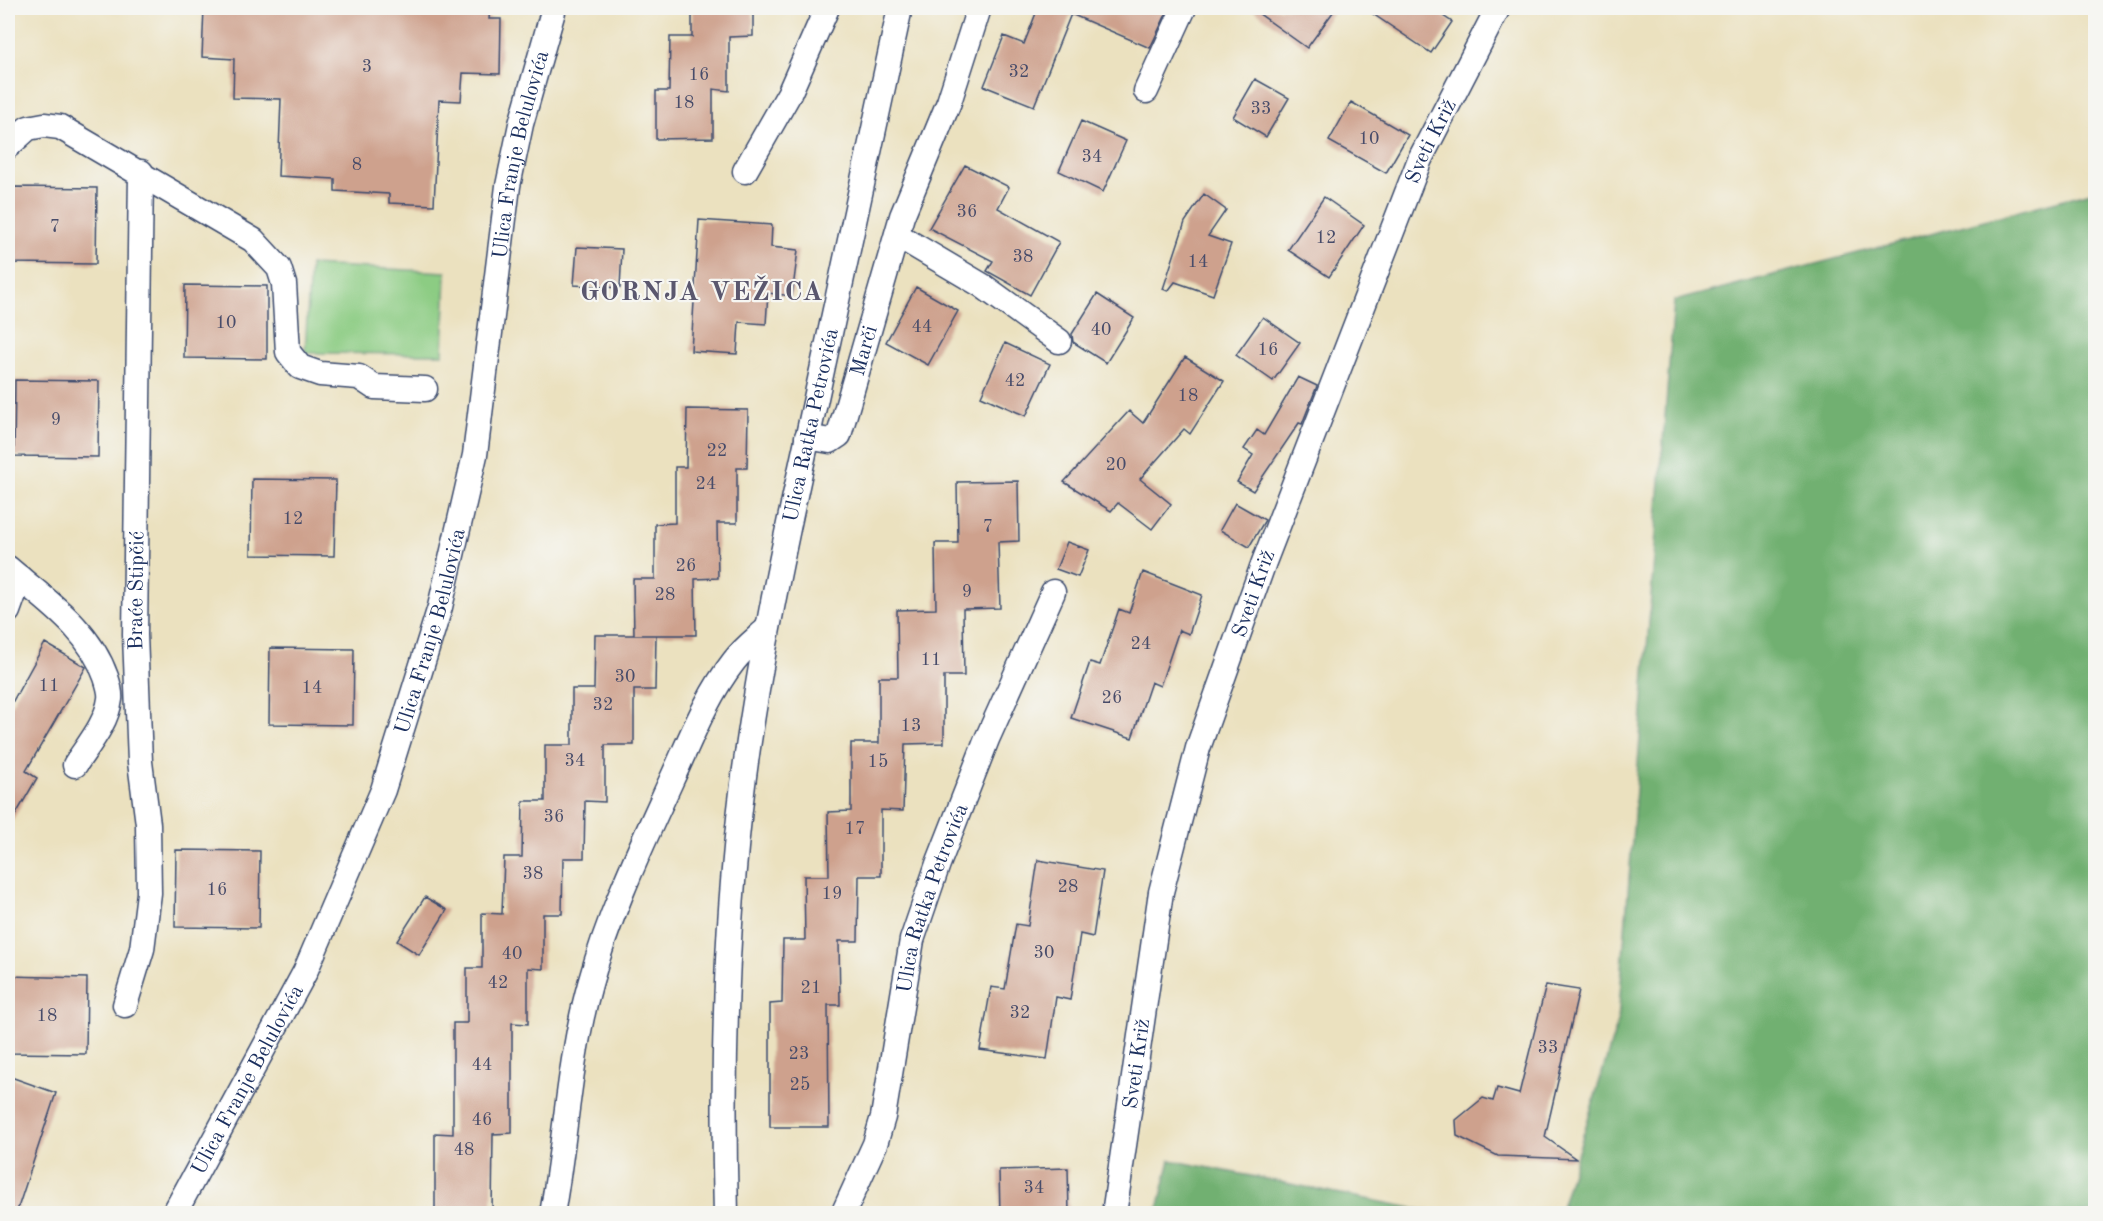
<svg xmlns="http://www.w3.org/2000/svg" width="2103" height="1221" font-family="'Old Standard TT',serif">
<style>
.green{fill:#8ccc83;stroke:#547e70;stroke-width:1.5}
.forest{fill:#71b071;stroke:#467068;stroke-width:1.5}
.building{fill:#cea18d}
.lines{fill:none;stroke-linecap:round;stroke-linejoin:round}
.minor-casing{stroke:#3a4a6d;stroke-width:27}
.minor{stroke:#fff;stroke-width:24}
.labels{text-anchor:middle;stroke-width:4.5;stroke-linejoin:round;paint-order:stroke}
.number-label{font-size:18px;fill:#484c6a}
.street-label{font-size:21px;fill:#1b2f5e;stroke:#f6f6f2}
.district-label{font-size:27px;font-weight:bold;letter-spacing:1.5px;fill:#5a576e;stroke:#f6f6f2}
</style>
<rect width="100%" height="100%" fill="#f6f6f2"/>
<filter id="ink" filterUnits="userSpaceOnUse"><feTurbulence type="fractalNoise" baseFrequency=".0167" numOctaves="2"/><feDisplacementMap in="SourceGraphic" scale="12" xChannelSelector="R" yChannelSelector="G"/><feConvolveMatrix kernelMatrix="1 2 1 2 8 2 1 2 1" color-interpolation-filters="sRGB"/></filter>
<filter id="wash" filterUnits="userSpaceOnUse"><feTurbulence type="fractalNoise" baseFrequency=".008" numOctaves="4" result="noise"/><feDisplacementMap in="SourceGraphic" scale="24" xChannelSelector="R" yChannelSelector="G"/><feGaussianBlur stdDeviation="1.35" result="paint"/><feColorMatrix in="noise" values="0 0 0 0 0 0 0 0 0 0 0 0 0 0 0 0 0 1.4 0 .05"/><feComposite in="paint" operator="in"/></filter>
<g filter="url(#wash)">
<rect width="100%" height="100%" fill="#ebe1bf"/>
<path class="green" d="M 310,265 L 446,272 L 443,354 L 305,353 Z"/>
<path class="forest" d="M 2095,191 L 2095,1213 L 1559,1214 L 1618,1021 L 1674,301 Z
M 1170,1160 L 1437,1213 L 1157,1213 Z"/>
<g id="blocks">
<path class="building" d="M 204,8 L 490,8 L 489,19 L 501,19 L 500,74 L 463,73 L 461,101 L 439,100 L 434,205 L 389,203 L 389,194 L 335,191 L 335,179 L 278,176 L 281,99 L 233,98 L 234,59 L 202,57 Z
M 692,8 L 753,8 L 753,36 L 729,37 L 729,91 L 713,89 L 713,138 L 656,139 L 656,91 L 669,91 L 670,37 L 692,37 Z
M 1038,8 L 1169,8 L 1150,48 L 1071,14 L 1034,106 L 984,86 L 1004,36 L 1024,44 Z
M 1251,8 L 1336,8 L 1307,48 Z
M 1364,8 L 1431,8 L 1452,22 L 1431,53 Z
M 1255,79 L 1289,98 L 1266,137 L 1233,117 Z
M 1351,102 L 1408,135 L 1386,173 L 1329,141 Z
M 1081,121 L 1126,141 L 1103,192 L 1059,171 Z
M 965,165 L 1009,187 L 998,208 L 1059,242 L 1030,295 L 987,271 L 993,261 L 929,228 Z
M 13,187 L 97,188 L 96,264 L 12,263 Z
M 1204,194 L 1226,210 L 1208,236 L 1231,244 L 1213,295 L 1175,282 L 1168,291 L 1163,289 L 1185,222 Z
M 1324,197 L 1364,225 L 1329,277 L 1288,250 Z
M 699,220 L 772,225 L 771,247 L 798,250 L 792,296 L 768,293 L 766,324 L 739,322 L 737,354 L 691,351 Z
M 577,247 L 622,249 L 620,288 L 574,285 Z
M 185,285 L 267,286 L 267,359 L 184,358 Z
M 916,287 L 958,311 L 928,365 L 886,342 Z
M 1097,294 L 1134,318 L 1106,363 L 1073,342 L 1072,334 Z
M 1263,317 L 1300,343 L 1273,381 L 1236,355 Z
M 1005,343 L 1050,364 L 1026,416 L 981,396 Z
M 1185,357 L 1224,381 L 1190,434 L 1184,429 L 1140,479 L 1171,504 L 1152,529 L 1118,503 L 1111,511 L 1064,482 L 1129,411 L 1143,423 Z
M 1298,377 L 1317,386 L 1302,424 L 1299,423 L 1253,491 L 1237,482 L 1253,455 L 1244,449 L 1257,430 L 1264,435 Z
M 15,380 L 99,381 L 98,457 L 14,456 Z
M 687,409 L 748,410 L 747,468 L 737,468 L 737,523 L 717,523 L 718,578 L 695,579 L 696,635 L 634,635 L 633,579 L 655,579 L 655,524 L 675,523 L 675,467 L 686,467 Z
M 252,479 L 336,480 L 334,556 L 251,555 Z
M 1018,481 L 1019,541 L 998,542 L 1000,608 L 963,609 L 964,676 L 944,676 L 944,743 L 905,744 L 903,811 L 881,810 L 881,876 L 859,876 L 858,941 L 839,941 L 840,1005 L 828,1005 L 829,1127 L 770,1127 L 770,1004 L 782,1003 L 783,940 L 805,940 L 804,876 L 829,876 L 828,812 L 851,811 L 851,743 L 879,743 L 879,677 L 898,677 L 897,610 L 936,609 L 935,543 L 958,543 L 957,482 Z
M 1235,503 L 1265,520 L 1249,547 L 1220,530 Z
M 1067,542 L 1089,550 L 1078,577 L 1056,569 Z
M 1143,572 L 1202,595 L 1189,634 L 1179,630 L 1160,686 L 1151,682 L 1132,738 L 1071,718 L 1090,662 L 1100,665 L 1119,609 L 1129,613 Z
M 595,635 L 656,635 L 655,690 L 634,690 L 634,745 L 605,745 L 605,802 L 585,801 L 584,858 L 563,858 L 562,914 L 543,914 L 543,969 L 528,968 L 528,1024 L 512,1023 L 512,1133 L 493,1134 L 492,1214 L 435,1214 L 435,1133 L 453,1134 L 453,1023 L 467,1023 L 467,968 L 482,968 L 482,913 L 502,914 L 504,857 L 522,857 L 523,801 L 545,801 L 545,745 L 572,745 L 572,689 L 594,689 Z
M 45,643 L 86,667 L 26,771 L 37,778 L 8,828 L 8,710 Z
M 270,648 L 354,649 L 353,725 L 269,724 Z
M 176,850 L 260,851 L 259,928 L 175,927 Z
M 1038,860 L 1103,871 L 1093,937 L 1080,934 L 1070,1000 L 1056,997 L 1047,1059 L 980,1050 L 991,987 L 1005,989 L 1016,924 L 1028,926 Z
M 425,897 L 447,910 L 419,955 L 397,941 Z
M 8,976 L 87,978 L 86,1054 L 8,1053 Z
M 1546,985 L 1579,990 L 1545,1137 L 1576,1159 L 1498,1156 L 1457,1136 L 1456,1120 L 1483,1098 L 1493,1101 L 1497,1088 L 1519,1094 Z
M 8,1076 L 56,1093 L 16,1214 L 8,1214 Z
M 1068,1168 L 1069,1214 L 1000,1214 L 999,1170 Z"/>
</g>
</g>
<g filter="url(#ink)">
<use href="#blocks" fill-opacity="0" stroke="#3a4a6d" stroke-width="1.5"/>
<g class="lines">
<defs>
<g id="minor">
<path d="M 1146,91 L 1184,8"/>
<path d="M 8,146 L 28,128 L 44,125 L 60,127 L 253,240 L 279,268 L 284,284 L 288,352 L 300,367 L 320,374 L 359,377 L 374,387 L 425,389"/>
<path d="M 745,171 L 789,94 L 827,8"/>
<path d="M 897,235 L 983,286 L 1059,341"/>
<path id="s1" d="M 807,437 L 830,441 L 839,435 L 902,216 L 949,102 L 979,8"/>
<path d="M 8,568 C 45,600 89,628 106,677 C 108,683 111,692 110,699 C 107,723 88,745 75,765"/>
<path d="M 8,611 L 20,578"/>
<path id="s2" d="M 125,1005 L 142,949 L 149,893 L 148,824 L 140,762 L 135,635 L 141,172"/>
<path id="s3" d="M 174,1214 L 305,972 L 383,790 L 440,607 L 475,455 L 508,186 L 521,124 L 554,8"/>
<path d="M 552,1214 C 566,1137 569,1059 590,984 C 609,914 641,847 671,781 C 690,740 706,697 734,661 C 743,649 756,639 767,629"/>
<path id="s4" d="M 726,1214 C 722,1071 725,926 743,784 C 758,668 782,554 807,440 C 838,296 869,152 900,8"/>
<path id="s5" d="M 843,1214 L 875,1144 L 883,1117 L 912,940 L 938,864 L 987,739 L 1053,592"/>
<path id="s6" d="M 1114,1214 L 1161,892 L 1198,748 L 1264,562 L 1420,159 L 1498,8"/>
</g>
</defs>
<use href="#minor" class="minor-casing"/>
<use href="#minor" class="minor"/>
</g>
</g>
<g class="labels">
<g class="number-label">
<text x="367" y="72">3</text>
<text x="1019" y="77">32</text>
<text x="699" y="80">16</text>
<text x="684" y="108">18</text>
<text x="1261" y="114">33</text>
<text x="1369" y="144">10</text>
<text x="1092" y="162">34</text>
<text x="357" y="170">8</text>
<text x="967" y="217">36</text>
<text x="55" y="232">7</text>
<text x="1326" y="243">12</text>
<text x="1023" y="262">38</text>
<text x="1198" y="267">14</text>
<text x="226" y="328">10</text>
<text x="922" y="332">44</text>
<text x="1101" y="335">40</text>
<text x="1268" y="355">16</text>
<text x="1015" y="386">42</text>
<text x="1188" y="401">18</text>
<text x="56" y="425">9</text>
<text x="717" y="456">22</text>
<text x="1116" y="470">20</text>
<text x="706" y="489">24</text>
<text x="293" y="524">12</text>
<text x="988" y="532">7</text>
<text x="686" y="571">26</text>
<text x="967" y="597">9</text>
<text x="665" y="600">28</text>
<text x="1141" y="649">24</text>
<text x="931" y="665">11</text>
<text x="625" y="682">30</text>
<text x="49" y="691">11</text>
<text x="312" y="693">14</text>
<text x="1112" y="703">26</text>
<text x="603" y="710">32</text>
<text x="911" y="731">13</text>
<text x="575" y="766">34</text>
<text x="878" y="767">15</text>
<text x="554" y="822">36</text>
<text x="855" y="834">17</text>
<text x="533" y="879">38</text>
<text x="1068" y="892">28</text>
<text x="217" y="895">16</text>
<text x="832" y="899">19</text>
<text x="1044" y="958">30</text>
<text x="512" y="959">40</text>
<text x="498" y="988">42</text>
<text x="811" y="993">21</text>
<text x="1020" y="1018">32</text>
<text x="47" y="1021">18</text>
<text x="1548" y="1053">33</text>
<text x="799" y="1059">23</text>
<text x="482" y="1070">44</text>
<text x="800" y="1090">25</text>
<text x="482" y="1125">46</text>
<text x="464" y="1155">48</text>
<text x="1034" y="1193">34</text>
</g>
<g class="street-label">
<text dy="7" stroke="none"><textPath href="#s6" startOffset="1124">Sveti Križ</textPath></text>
<text dy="7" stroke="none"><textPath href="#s3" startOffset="1125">Ulica Franje Belulovića</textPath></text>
<text dy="7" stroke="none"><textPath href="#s1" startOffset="122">Marči</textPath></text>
<text dy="7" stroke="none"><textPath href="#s4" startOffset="796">Ulica Ratka Petrovića</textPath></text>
<text dy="7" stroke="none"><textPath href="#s2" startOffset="418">Braće Stipčić</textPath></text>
<text dy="7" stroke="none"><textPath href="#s6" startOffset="638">Sveti Križ</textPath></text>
<text dy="7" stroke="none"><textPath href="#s3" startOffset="639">Ulica Franje Belulovića</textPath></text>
<text dy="7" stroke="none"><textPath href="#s5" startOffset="330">Ulica Ratka Petrovića</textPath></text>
<text dy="7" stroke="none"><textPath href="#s6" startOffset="152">Sveti Križ</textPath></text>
<text dy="7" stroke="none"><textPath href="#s3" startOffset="153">Ulica Franje Belulovića</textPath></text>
</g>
<g class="district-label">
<text x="702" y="300">GORNJA VEŽICA</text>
</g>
</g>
<rect width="2103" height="1221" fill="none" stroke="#f6f6f2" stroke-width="30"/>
</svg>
